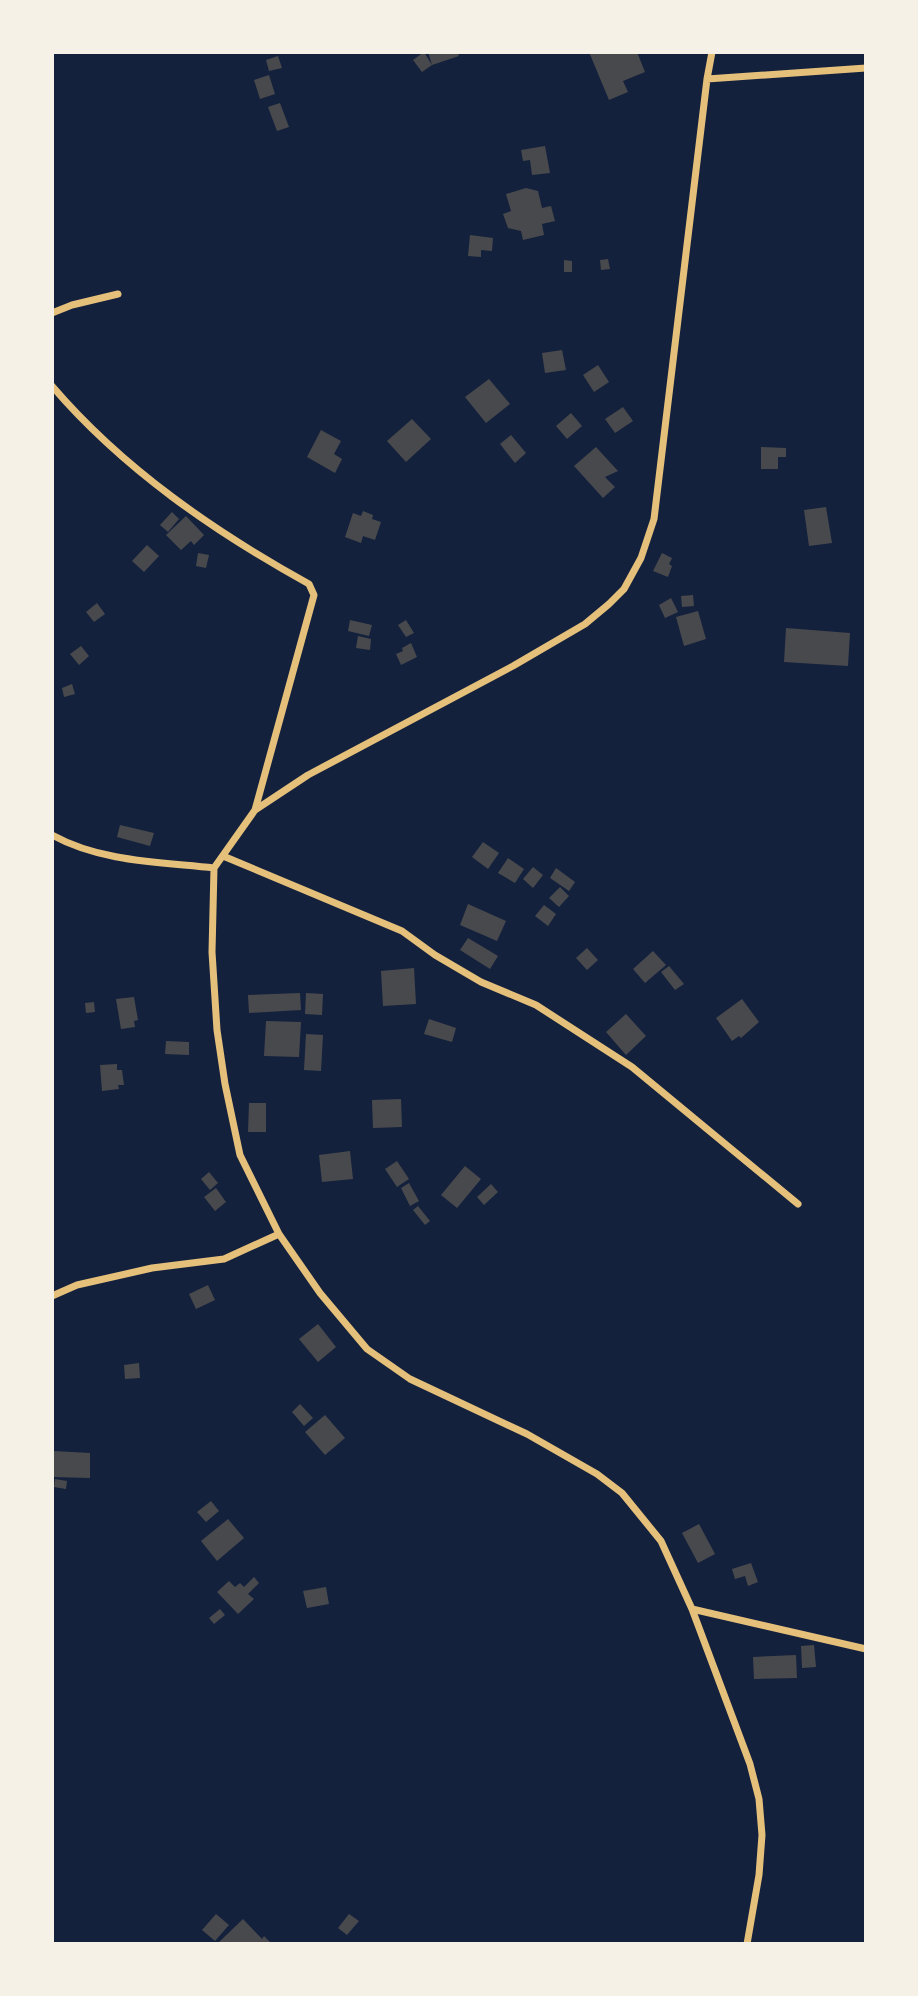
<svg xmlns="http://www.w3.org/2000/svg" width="918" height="1996" font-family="'Open Sans',sans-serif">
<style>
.building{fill:#48494c}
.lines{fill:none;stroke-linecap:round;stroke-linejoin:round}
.minor{stroke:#e5c07b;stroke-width:7}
</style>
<rect width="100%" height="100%" fill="#14213d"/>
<path class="building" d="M 424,52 L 432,65 L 422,72 L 413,60 Z
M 428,52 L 457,52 L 459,56 L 432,65 Z
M 589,52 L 637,52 L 645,72 L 623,81 L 628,92 L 609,100 Z
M 278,56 L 282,68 L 269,71 L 266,60 Z
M 269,75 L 275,94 L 260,99 L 254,80 Z
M 280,103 L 289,127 L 277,131 L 268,107 Z
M 545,146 L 550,173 L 532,175 L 530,160 L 523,161 L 521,150 Z
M 526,188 L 538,191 L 542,208 L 551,206 L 555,221 L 542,224 L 544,235 L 523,240 L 521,231 L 508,228 L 503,214 L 511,211 L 506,194 Z
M 470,235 L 493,238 L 492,251 L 481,250 L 481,257 L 468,256 Z
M 608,259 L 610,269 L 601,270 L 600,260 Z
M 564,260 L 572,261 L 572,272 L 564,272 Z
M 562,350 L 566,370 L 545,373 L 542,353 Z
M 598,365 L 609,382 L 594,392 L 583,375 Z
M 489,379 L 510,404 L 486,423 L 465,397 Z
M 623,407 L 633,421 L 615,433 L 605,419 Z
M 571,413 L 582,426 L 567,439 L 556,426 Z
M 412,419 L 431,439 L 406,462 L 387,441 Z
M 321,430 L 341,441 L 334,454 L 342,459 L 335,473 L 307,457 Z
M 511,435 L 526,453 L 515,463 L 500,444 Z
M 596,447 L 618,471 L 605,477 L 615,487 L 603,498 L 574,466 Z
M 761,447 L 786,448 L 786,457 L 778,457 L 778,469 L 761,469 Z
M 826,507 L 832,543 L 809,546 L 804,510 Z
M 363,511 L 373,515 L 372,519 L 381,522 L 375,540 L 363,536 L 361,543 L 345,537 L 353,513 L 361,516 Z
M 172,512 L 179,519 L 168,532 L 160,525 Z
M 186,516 L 204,535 L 194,545 L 191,541 L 181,550 L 166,535 Z
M 147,545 L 159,556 L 144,572 L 132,561 Z
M 198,553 L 209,555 L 206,568 L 196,566 Z
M 662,553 L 672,558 L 669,564 L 672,566 L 668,577 L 653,571 Z
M 693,595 L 694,606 L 682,607 L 681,596 Z
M 671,598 L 678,612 L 665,618 L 659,605 Z
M 97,603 L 105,614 L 94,622 L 86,612 Z
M 698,611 L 706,639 L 684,646 L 676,617 Z
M 350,620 L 372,625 L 369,636 L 348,631 Z
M 406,620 L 414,633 L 406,637 L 398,625 Z
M 786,628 L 850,633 L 848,666 L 784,662 Z
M 358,636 L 371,639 L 370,650 L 356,648 Z
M 411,643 L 417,657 L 401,665 L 396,654 L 403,651 L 402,648 Z
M 81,646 L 89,656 L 79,665 L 70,654 Z
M 72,684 L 75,694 L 64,697 L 62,688 Z
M 120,825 L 154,833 L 150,846 L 117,837 Z
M 483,842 L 499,853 L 488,869 L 472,857 Z
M 508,858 L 524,869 L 515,883 L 498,873 Z
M 533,867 L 543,875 L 533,888 L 523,879 Z
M 556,868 L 575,882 L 569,891 L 550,878 Z
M 560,887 L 569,896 L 559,907 L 549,898 Z
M 468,904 L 506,921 L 497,941 L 460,925 Z
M 544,905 L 556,914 L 548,926 L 535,916 Z
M 468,938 L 498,956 L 490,969 L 460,950 Z
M 587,948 L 598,960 L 587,970 L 576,958 Z
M 653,951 L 666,965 L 645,983 L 633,969 Z
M 669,966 L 684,984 L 675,990 L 661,972 Z
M 414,968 L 416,1004 L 383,1006 L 381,971 Z
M 300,993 L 301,1010 L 249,1013 L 248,995 Z
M 306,993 L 323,994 L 322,1015 L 305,1014 Z
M 134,997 L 138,1020 L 134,1021 L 135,1027 L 121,1029 L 116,999 Z
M 742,999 L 759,1022 L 741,1038 L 739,1036 L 732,1041 L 716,1018 Z
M 94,1002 L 95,1012 L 86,1013 L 85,1003 Z
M 626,1014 L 646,1036 L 626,1055 L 606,1032 Z
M 429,1019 L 456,1028 L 452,1042 L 424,1034 Z
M 266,1021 L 301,1022 L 299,1057 L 264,1056 Z
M 306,1034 L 323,1035 L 321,1071 L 304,1070 Z
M 166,1041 L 189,1042 L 189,1055 L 165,1054 Z
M 117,1064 L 117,1070 L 122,1070 L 124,1085 L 118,1085 L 119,1089 L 102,1091 L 100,1065 Z
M 401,1099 L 402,1127 L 373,1128 L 372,1100 Z
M 249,1103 L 266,1103 L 266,1132 L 248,1132 Z
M 350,1151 L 353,1179 L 322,1182 L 319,1155 Z
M 397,1161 L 409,1179 L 397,1187 L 385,1169 Z
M 465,1166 L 481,1179 L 457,1208 L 441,1195 Z
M 209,1172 L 218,1183 L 210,1190 L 201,1179 Z
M 409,1183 L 419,1201 L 410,1206 L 401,1188 Z
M 491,1184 L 498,1192 L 484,1205 L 477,1197 Z
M 216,1188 L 226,1202 L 215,1211 L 204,1197 Z
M 418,1206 L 430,1221 L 425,1225 L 413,1210 Z
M 208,1285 L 215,1300 L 196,1309 L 189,1294 Z
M 318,1324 L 336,1347 L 318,1362 L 299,1339 Z
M 139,1363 L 140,1378 L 125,1379 L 124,1365 Z
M 300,1404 L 313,1418 L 304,1426 L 292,1412 Z
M 325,1415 L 345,1438 L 325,1455 L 305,1432 Z
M 54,1451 L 90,1453 L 90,1478 L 53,1477 Z
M 55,1479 L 67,1481 L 66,1489 L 54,1487 Z
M 211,1501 L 219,1511 L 206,1522 L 197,1512 Z
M 228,1519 L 244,1538 L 217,1561 L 201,1541 Z
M 699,1524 L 715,1554 L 698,1563 L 682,1533 Z
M 751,1563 L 758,1582 L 748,1586 L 745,1576 L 735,1579 L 732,1569 Z
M 254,1577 L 259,1583 L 248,1594 L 254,1599 L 238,1614 L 217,1592 L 229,1581 L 235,1587 L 240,1583 L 244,1587 Z
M 326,1587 L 329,1604 L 307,1608 L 303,1591 Z
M 220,1609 L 225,1615 L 214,1624 L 209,1618 Z
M 814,1645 L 816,1667 L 802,1668 L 801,1646 Z
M 796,1655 L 797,1678 L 754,1679 L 753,1657 Z
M 216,1914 L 229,1925 L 215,1941 L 202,1930 Z
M 349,1914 L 359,1921 L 347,1935 L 338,1928 Z
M 243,1919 L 262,1939 L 264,1936 L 270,1942 L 217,1944 Z"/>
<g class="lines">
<path class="minor" d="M 712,52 L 707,79 L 654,519 L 641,558 L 624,589 L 609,604 L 585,624 L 513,666 L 308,775 L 255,810 L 214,868 L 212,952 L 217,1030 L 225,1084 L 240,1155 L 279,1234 L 320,1293 L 367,1349 L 410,1379 L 527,1434 L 597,1474 L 622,1493 L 661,1541 L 692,1609 L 750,1764 L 759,1799 L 762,1835 L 759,1875 L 747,1944
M 707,79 L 866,68
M 52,313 L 72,305 L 118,294
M 52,386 C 123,469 215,532 309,584 L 314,595 L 255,810
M 52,835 C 101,862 159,862 214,868
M 223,856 L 402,931 L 435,955 L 481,982 L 536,1005 L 632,1067 L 798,1204
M 52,1296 L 77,1285 L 152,1268 L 224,1259 L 279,1234
M 692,1609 L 866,1649"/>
</g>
<rect width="918" height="1996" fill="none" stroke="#f6f1e7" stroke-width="108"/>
</svg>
